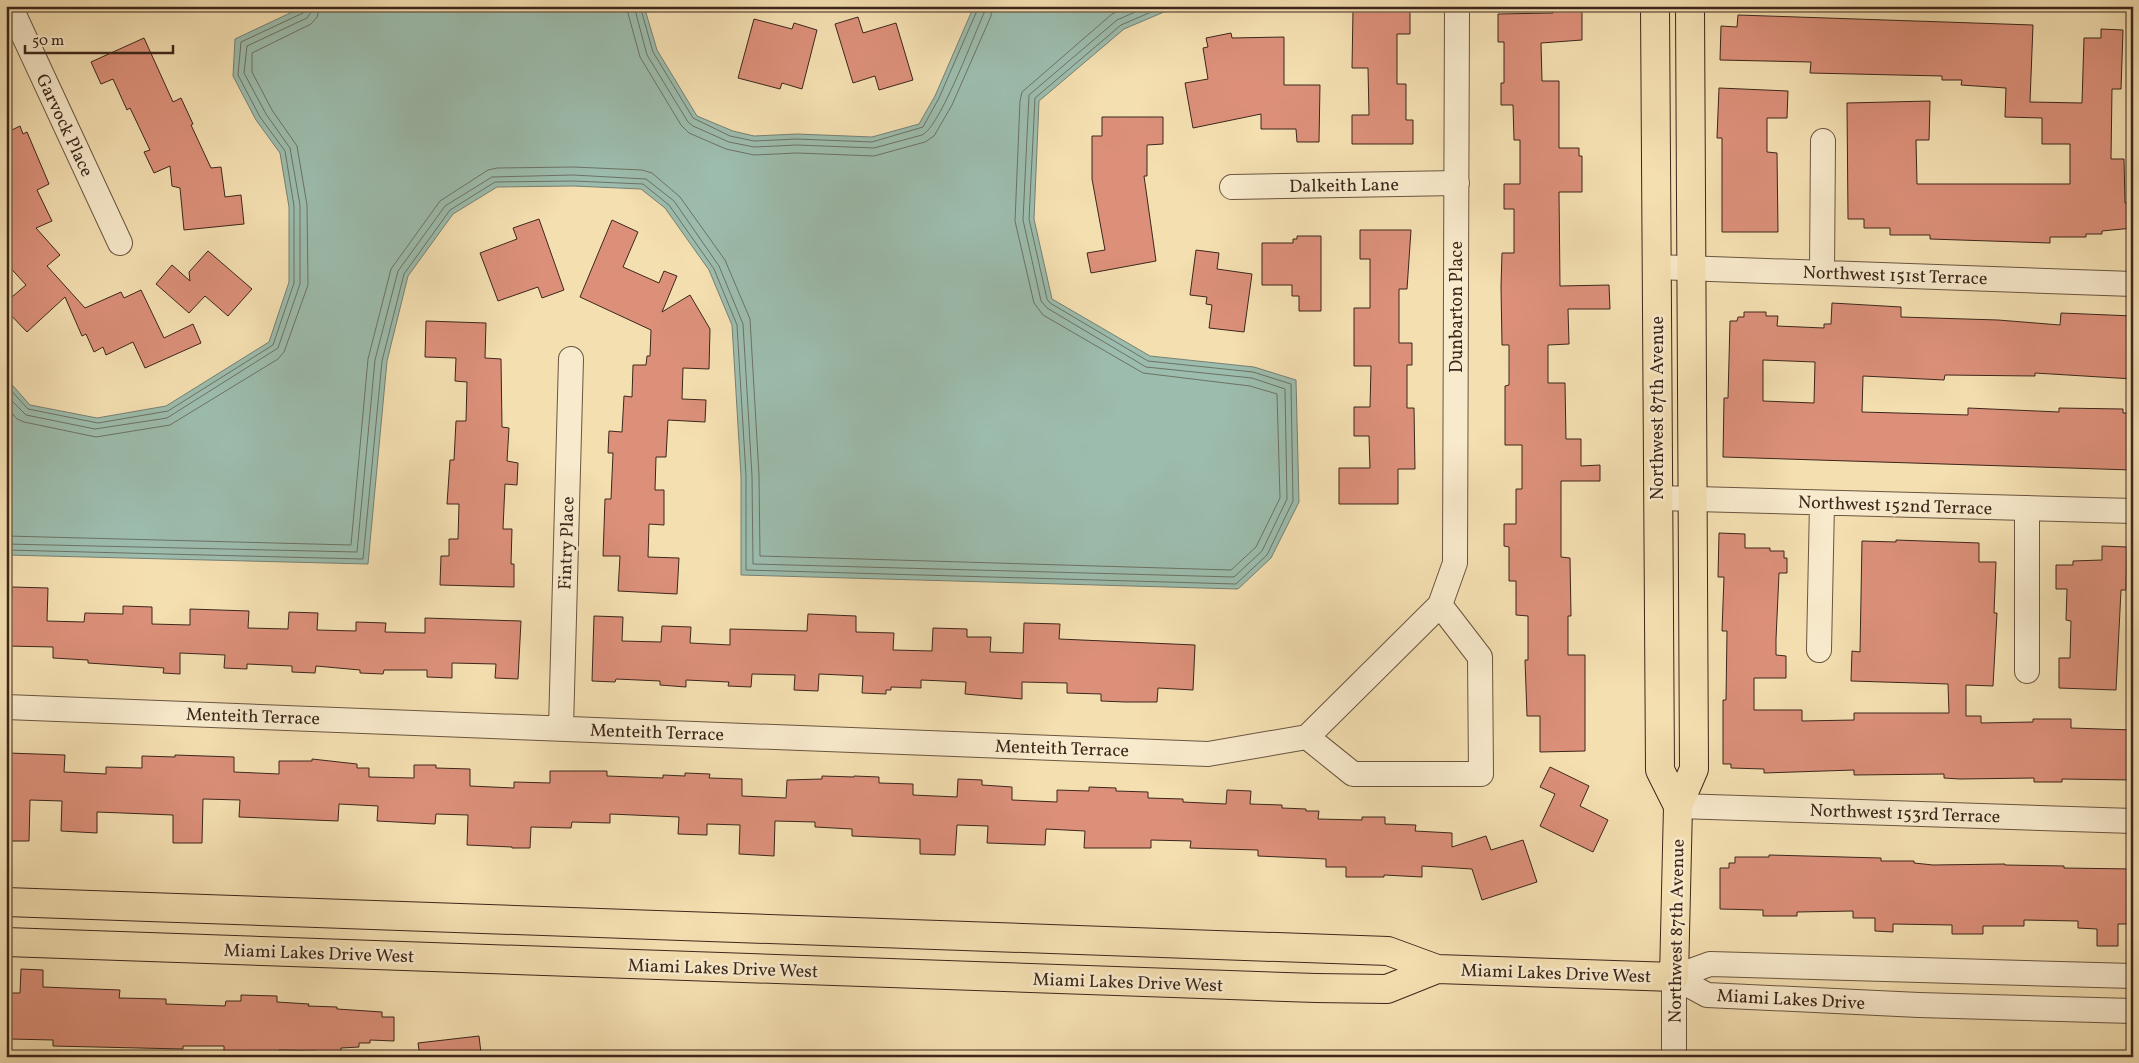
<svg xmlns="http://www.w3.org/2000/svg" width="2139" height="1063" font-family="Vollkorn,serif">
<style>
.water{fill:#9cbcad;stroke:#768073}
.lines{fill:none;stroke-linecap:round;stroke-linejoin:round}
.shore{stroke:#6c7264;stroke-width:1}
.building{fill:#dc907a;stroke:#3c271b;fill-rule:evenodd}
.minor-casing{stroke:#6a5540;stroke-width:26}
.major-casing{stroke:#3c271b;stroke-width:30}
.minor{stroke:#f8eacc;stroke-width:24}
.major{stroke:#f4dfb1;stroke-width:28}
.labels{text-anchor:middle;stroke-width:5;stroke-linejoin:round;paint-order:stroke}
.street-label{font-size:18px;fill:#3c271b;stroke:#f8eacc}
</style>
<rect width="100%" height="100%" fill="#f4dfb1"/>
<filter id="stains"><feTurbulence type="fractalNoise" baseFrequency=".004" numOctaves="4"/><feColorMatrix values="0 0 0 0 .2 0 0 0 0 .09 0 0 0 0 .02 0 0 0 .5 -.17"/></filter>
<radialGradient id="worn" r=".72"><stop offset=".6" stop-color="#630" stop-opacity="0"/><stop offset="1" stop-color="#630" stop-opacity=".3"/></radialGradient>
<path class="water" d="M 305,6 L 644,6 L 657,50 L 697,116 L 733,131 L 754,136 L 797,134 L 872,137 L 919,124 L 935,96 L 974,6 L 1232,6 L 1171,9 L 1124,29 L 1039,101 L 1034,219 L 1052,299 L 1150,356 L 1254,367 L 1296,380 L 1299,502 L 1271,558 L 1238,589 L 741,575 L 741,476 L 732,325 L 709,270 L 665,208 L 641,189 L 573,186 L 497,187 L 453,214 L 408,276 L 387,361 L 368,564 L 6,555 L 6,378 L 30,405 L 97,418 L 166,406 L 269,342 L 289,282 L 289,207 L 280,153 L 256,120 L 233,76 L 235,39 Z"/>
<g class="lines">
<path class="shore" d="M 626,6 L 640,57 L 681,125 L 689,133 L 726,149 L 754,155 L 797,153 L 874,156 L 925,142 L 934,136 L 952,105 L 991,16 L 992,6
M 634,6 L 647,55 L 688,122 L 693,126 L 729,142 L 754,147 L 797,145 L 874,148 L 922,135 C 940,127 974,35 984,13 L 985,6
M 640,6 L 653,52 L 693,118 L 730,136 L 754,141 L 797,139 L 872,142 L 923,127 L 939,98 L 979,6
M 6,385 L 28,409 L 98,423 L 168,411 L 273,345 L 294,283 L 294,206 L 285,151 L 260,117 L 238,75 L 241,42 L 303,13 L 306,6
M 6,395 L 26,415 L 95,429 L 167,418 L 278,348 L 300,284 L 300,205 L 290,148 L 266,114 L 244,73 L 247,46 L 307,18 L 311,12 L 312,6
M 6,406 L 17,419 L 24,422 L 96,437 L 170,425 L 278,359 L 284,352 L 308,285 L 307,205 L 297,146 L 272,110 L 252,72 L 252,53 L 311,24 L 317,17 L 320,6
M 6,536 L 351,545 L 368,359 L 391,269 L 440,201 L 488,170 L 497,168 L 573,167 L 642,170 L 652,173 L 680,197 L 725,260 L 750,319 L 759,475 L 760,556 L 1231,570 L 1256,547 L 1280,498 L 1277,394 L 1250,386 L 1143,373 L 1043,315 L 1034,303 L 1015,221 L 1020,101 L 1022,92 L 1112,14 L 1130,6
M 6,544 L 357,552 L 375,360 L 398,271 L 445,206 L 492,177 L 573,175 L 646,179 L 674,201 L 719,266 L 743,324 L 752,476 L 753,564 L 1234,577 L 1262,551 L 1287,499 L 1285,389 L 1252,378 L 1146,367 L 1047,308 L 1041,301 L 1023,220 L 1029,95 L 1117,20 L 1149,6
M 6,550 L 363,559 L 382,361 L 404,274 L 450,210 L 495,182 L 573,181 L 643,184 L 669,205 L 714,269 L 737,325 L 746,476 L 746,570 L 1236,584 L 1267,555 L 1293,501 L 1291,384 L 1253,372 L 1148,361 L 1050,303 L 1047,299 L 1029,219 L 1035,98 L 1121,25 L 1165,6"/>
</g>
<path class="building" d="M 1353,10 L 1410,10 L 1410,34 L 1397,34 L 1397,84 L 1406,84 L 1406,120 L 1413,120 L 1413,144 L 1352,144 L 1352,115 L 1369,115 L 1368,68 L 1352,68 Z
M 1552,11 L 1582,11 L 1582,40 L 1541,43 L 1542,81 L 1559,81 L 1559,148 L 1579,148 L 1579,156 L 1582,156 L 1582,192 L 1559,192 L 1560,286 L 1609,285 L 1610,309 L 1568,309 L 1569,344 L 1548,345 L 1548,383 L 1565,383 L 1566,439 L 1581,439 L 1581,466 L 1600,465 L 1600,481 L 1561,481 L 1561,557 L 1570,558 L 1571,616 L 1568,616 L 1568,655 L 1585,655 L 1585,751 L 1540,752 L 1540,716 L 1527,716 L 1525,660 L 1528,660 L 1528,616 L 1516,615 L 1516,581 L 1509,581 L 1509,547 L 1504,546 L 1504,524 L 1516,524 L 1516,489 L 1522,489 L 1522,445 L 1505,445 L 1505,386 L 1509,385 L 1509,345 L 1502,345 L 1501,287 L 1502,253 L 1514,253 L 1514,209 L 1504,209 L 1504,184 L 1520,184 L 1520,140 L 1514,140 L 1513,105 L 1501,105 L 1501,83 L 1504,83 L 1504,42 L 1498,42 L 1498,14 L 1553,13 Z
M 1738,15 L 2033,25 L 2030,102 L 2082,103 L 2084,38 L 2101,38 L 2101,29 L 2123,30 L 2121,89 L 2112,89 L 2111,159 L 2124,159 L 2125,203 L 2133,203 L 2133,228 L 2102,231 L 2102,234 L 2086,234 L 2086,237 L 2050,237 L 2050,243 L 1930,239 L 1930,235 L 1890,235 L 1890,228 L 1864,228 L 1864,219 L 1848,219 L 1847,103 L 1930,101 L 1929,140 L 1916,140 L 1917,184 L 2070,184 L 2070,144 L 2042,144 L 2042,118 L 2005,117 L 2006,88 L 1961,85 L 1962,80 L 1942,80 L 1942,76 L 1810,73 L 1811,62 L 1720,60 L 1721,26 L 1737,27 Z
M 858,17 L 863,33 L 896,23 L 913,80 L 879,90 L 875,76 L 853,83 L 835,24 Z
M 754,19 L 792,29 L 794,23 L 817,30 L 802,89 L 782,83 L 780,89 L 738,78 Z
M 1231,33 L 1232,38 L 1284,37 L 1284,85 L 1320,85 L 1319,142 L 1297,142 L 1296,129 L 1261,129 L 1261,114 L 1193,128 L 1185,83 L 1208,79 L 1203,48 L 1208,47 L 1206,38 Z
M 144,38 L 173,102 L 181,98 L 193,124 L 191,125 L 211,168 L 221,167 L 225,197 L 241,195 L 244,224 L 184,230 L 180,188 L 172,186 L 170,166 L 154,173 L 144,152 L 150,150 L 130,108 L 127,110 L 113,79 L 101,84 L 91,62 Z
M 1719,88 L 1788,91 L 1787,118 L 1767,118 L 1767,152 L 1777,153 L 1778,232 L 1722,232 L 1722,138 L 1717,138 Z
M 1102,117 L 1163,117 L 1163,144 L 1147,145 L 1147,176 L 1144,176 L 1156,261 L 1091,273 L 1087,253 L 1105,250 L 1092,179 L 1092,136 L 1102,136 Z
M 20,126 L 23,134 L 27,132 L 49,184 L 37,190 L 52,221 L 36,228 L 60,255 L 47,266 L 85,308 L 121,292 L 124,298 L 141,290 L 164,338 L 193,324 L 201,343 L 145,368 L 133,342 L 106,355 L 103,347 L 94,352 L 86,334 L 82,336 L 65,297 L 27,332 L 6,310 L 6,302 L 26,285 L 6,263 L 6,133 Z
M 539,219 L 564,290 L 542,298 L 538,287 L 498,301 L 480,253 L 517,239 L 513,228 Z
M 612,220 L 638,232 L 623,267 L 659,283 L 664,271 L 677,276 L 662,312 L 690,295 L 710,329 L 709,369 L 683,368 L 682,399 L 706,400 L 705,422 L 668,420 L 666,457 L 656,457 L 655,490 L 664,490 L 664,525 L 649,524 L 648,557 L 679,558 L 677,594 L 618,591 L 620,556 L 603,556 L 605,499 L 611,499 L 613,453 L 608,453 L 609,431 L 622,432 L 624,396 L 632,397 L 633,365 L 646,365 L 647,356 L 650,356 L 651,330 L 580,297 Z
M 1360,230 L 1411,230 L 1407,289 L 1399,289 L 1399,343 L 1412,343 L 1412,365 L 1407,365 L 1407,408 L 1414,408 L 1415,469 L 1398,469 L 1398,504 L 1339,504 L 1339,468 L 1370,468 L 1369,436 L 1354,436 L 1354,407 L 1370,407 L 1371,366 L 1354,366 L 1354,308 L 1370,308 L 1370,259 L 1360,259 Z
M 1297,236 L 1321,236 L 1321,311 L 1299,311 L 1299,296 L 1292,296 L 1292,285 L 1262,285 L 1262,243 L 1293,243 L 1293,239 L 1297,239 Z
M 1196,250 L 1219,253 L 1217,269 L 1252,274 L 1244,332 L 1209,328 L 1212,305 L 1206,304 L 1207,297 L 1190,295 Z
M 208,251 L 252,289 L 228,316 L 205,296 L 189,313 L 156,284 L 172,265 L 190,281 L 189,272 Z
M 1832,303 L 1901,307 L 1901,317 L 1998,320 L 2060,325 L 2061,313 L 2133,316 L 2133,379 L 2035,373 L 2035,376 L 1945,375 L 1944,380 L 1863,376 L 1862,412 L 1968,415 L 1968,408 L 2059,412 L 2059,408 L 2123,409 L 2123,413 L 2133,413 L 2132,470 L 1723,457 L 1724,398 L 1728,398 L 1730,321 L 1737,321 L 1738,317 L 1744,317 L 1744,312 L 1766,312 L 1766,316 L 1778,316 L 1777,326 L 1824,328 L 1824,324 L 1831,324 ZM 1763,360 L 1815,362 L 1814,403 L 1763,401 Z
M 426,321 L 486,323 L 485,358 L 501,359 L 502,427 L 509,428 L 507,461 L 518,463 L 517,485 L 505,484 L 503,529 L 512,529 L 511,564 L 514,564 L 514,587 L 440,585 L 441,556 L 449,556 L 449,539 L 458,539 L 459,504 L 447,504 L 450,460 L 454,460 L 456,421 L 466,421 L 467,382 L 455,381 L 456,358 L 425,357 Z
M 1719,533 L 1745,534 L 1745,548 L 1770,548 L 1770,551 L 1784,551 L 1784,558 L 1787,558 L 1787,573 L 1779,573 L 1776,639 L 1776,655 L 1786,656 L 1786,678 L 1754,678 L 1754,710 L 1802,710 L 1802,721 L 1854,720 L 1854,713 L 1949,713 L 1948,684 L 1851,681 L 1852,651 L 1860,652 L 1862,541 L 1896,542 L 1896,540 L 1979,543 L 1979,562 L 1996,562 L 1994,613 L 1997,613 L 1993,686 L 1966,685 L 1966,716 L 1981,716 L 1981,723 L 2033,722 L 2033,719 L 2071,719 L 2071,728 L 2133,730 L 2133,780 L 2062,779 L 2062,782 L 2034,782 L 2034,778 L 1960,779 L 1944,778 L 1944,774 L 1854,775 L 1854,770 L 1764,773 L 1764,769 L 1731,768 L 1731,764 L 1723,764 L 1723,700 L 1726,700 L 1727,631 L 1722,631 L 1724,577 L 1718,577 Z
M 2102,546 L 2127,547 L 2126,590 L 2121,590 L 2116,690 L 2059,688 L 2059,658 L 2070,658 L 2071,621 L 2066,620 L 2067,589 L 2056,589 L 2056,565 L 2073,565 L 2073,561 L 2102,560 Z
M 12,587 L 48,588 L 47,621 L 84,622 L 85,613 L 123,614 L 123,606 L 152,607 L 152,624 L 190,625 L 190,609 L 249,611 L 248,628 L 288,629 L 289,612 L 318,613 L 317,630 L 356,631 L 356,622 L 386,623 L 385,632 L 425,633 L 425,618 L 521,621 L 518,679 L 495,678 L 496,664 L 452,663 L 452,678 L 427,677 L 427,670 L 384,670 L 383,674 L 360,673 L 360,670 L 316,666 L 315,673 L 292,672 L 292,666 L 247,664 L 247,669 L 224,668 L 225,655 L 180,653 L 180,674 L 163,673 L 164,668 L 88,663 L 88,660 L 53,658 L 53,647 L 6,646 L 6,618 L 11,618 Z
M 808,614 L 856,616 L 856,632 L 894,633 L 893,650 L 932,651 L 933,628 L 967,629 L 967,637 L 991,637 L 990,652 L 1023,653 L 1024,623 L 1060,624 L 1059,639 L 1195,645 L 1193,690 L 1158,688 L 1157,702 L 1125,702 L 1101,701 L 1101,694 L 1067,693 L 1067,683 L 1022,682 L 1022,699 L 965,694 L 966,682 L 921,680 L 921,688 L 891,687 L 891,690 L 886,690 L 886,694 L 862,693 L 863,676 L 819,674 L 818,691 L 794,690 L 795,675 L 752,674 L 751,687 L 728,686 L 729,682 L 686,680 L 686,687 L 660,685 L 660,681 L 616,679 L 615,682 L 592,681 L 594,616 L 623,617 L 622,641 L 661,642 L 662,626 L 691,627 L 690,643 L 730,645 L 730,629 L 807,631 Z
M 8,753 L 65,755 L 64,772 L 106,774 L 106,767 L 142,768 L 142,756 L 175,757 L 175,755 L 234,757 L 234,772 L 279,774 L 279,761 L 312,761 L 312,759 L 357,764 L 357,768 L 369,768 L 369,777 L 414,778 L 414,765 L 436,765 L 436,768 L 470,769 L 470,786 L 514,788 L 514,782 L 550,783 L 550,771 L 607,771 L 607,776 L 663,778 L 663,775 L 685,776 L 685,773 L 710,774 L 709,778 L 742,779 L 742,796 L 786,798 L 787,780 L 822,779 L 822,776 L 854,777 L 854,776 L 879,777 L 879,783 L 913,784 L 913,795 L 957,797 L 958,779 L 982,780 L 982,785 L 1012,787 L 1012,800 L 1057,802 L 1057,790 L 1089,791 L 1089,787 L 1116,788 L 1116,791 L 1148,792 L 1148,798 L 1183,799 L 1183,802 L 1226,804 L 1227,790 L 1251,791 L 1250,804 L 1282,805 L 1282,808 L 1306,809 L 1306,811 L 1319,811 L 1318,819 L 1362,820 L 1362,817 L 1385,817 L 1385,824 L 1416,825 L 1415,831 L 1452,833 L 1452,847 L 1486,836 L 1491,850 L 1523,840 L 1537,882 L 1482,900 L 1472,869 L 1422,866 L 1422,877 L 1384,875 L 1384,877 L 1346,877 L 1346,867 L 1326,867 L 1326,859 L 1258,856 L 1258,850 L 1190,848 L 1191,841 L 1151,840 L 1151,848 L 1084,848 L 1085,831 L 1046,829 L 1045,845 L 987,843 L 988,826 L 957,825 L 955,855 L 920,854 L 920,839 L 852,836 L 852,829 L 815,827 L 815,822 L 775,821 L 774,856 L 739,854 L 740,825 L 707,824 L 707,835 L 678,834 L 679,817 L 610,814 L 610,823 L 572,822 L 571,828 L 531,827 L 530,848 L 512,848 L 512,847 L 467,845 L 468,815 L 436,814 L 435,824 L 377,821 L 378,806 L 339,804 L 338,821 L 239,817 L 240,800 L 203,799 L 202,843 L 173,843 L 173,815 L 97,812 L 97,833 L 61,831 L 62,801 L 30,800 L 29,841 L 6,841 L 6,756 Z
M 1550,767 L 1589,786 L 1580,806 L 1608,820 L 1593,852 L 1540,826 L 1555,794 L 1540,787 Z
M 1769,855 L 1881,858 L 1881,861 L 1914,861 L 1914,863 L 1933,865 L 2005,864 L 2005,865 L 2064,866 L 2064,868 L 2133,869 L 2133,924 L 2118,924 L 2118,946 L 2097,946 L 2097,929 L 2078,928 L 2078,921 L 2024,920 L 2024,926 L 1983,926 L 1983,934 L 1952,934 L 1952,925 L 1893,924 L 1893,932 L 1875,931 L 1875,918 L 1853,918 L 1853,911 L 1797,912 L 1797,916 L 1763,916 L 1763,910 L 1720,909 L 1720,868 L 1729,868 L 1729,863 L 1735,863 L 1735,857 L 1769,857 Z
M 21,969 L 43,970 L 43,987 L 120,990 L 119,998 L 166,999 L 166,1004 L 225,1006 L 226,1001 L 241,1001 L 241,995 L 277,996 L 277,1002 L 309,1004 L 308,1006 L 337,1007 L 337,1009 L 382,1012 L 382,1017 L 394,1017 L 394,1041 L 370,1040 L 370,1043 L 359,1043 L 359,1047 L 341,1048 L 340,1056 L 317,1055 L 317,1051 L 279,1050 L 279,1056 L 224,1053 L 224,1046 L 183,1046 L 183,1049 L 53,1046 L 53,1040 L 10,1039 L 10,1032 L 6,1031 L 6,993 L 20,993 Z
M 479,1036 L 481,1053 L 458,1057 L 420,1057 L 418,1043 Z"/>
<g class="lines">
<defs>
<path id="minor" d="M 10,6 L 120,243
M 1232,187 L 1457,183
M 1656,267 L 2133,284
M 1822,272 L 1823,141
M 1658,498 L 2133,511
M 1819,650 L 1822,503
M 2027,671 L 2027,508
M 6,707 L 1208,754 L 1307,737
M 561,728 L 571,359
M 1307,737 L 1440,605 L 1455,563 L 1457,6
M 1307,737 L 1353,774 L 1481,774 L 1480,657 L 1440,605
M 1678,806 L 2133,821
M 1674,977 L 1707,995 L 1919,1005 L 2133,1011
M 1674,977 L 1710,964 L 2133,976
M 1674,977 L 1674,1057"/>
<path id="major" d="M 1655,6 L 1660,770 L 1678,806
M 6,902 L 1388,951 L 1437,969 L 1674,977 L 1678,806 L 1694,769 L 1690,6
M 6,942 L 1316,988 L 1387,989 L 1437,969"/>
</defs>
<use href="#minor" class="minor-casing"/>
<use href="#major" class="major-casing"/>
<use href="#minor" class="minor"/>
<use href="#major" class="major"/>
</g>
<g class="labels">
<g class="street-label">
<text transform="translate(65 125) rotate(65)" y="6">Garvock Place</text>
<text transform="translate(1344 185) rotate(-1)" y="6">Dalkeith Lane</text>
<text transform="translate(1895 275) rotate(2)" y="6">Northwest 151st Terrace</text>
<text transform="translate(1456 307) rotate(-90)" y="6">Dunbarton Place</text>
<text transform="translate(1657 408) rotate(-90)" y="6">Northwest 87th Avenue</text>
<text transform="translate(1895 505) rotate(2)" y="6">Northwest 152nd Terrace</text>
<text transform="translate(566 543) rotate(-88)" y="6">Fintry Place</text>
<text transform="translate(253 716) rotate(2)" y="6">Menteith Terrace</text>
<text transform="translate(657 732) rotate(2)" y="6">Menteith Terrace</text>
<text transform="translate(1062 748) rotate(2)" y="6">Menteith Terrace</text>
<text transform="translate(1905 813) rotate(2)" y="6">Northwest 153rd Terrace</text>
<text transform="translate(1676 931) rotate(-89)" y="6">Northwest 87th Avenue</text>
<text transform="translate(319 953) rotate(2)" y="6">Miami Lakes Drive West</text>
<text transform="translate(723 968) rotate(2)" y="6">Miami Lakes Drive West</text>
<text transform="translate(1556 973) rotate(2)" y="6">Miami Lakes Drive West</text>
<text transform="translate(1128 982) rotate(2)" y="6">Miami Lakes Drive West</text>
<text transform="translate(1791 999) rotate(3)" y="6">Miami Lakes Drive</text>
</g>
</g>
<rect width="2139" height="1063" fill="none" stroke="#f4dfb1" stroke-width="25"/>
<rect x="8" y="8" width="2124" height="1048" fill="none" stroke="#3c271b" stroke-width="2.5"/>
<rect x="12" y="12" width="2114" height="1038" fill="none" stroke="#3c271b"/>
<path d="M25 45v8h148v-8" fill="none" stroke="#3c271b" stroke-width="2.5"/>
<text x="32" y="45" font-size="15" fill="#3c271b" stroke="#f8eacc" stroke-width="4" paint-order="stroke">50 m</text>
<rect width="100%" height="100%" filter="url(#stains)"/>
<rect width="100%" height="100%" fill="url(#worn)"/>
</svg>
